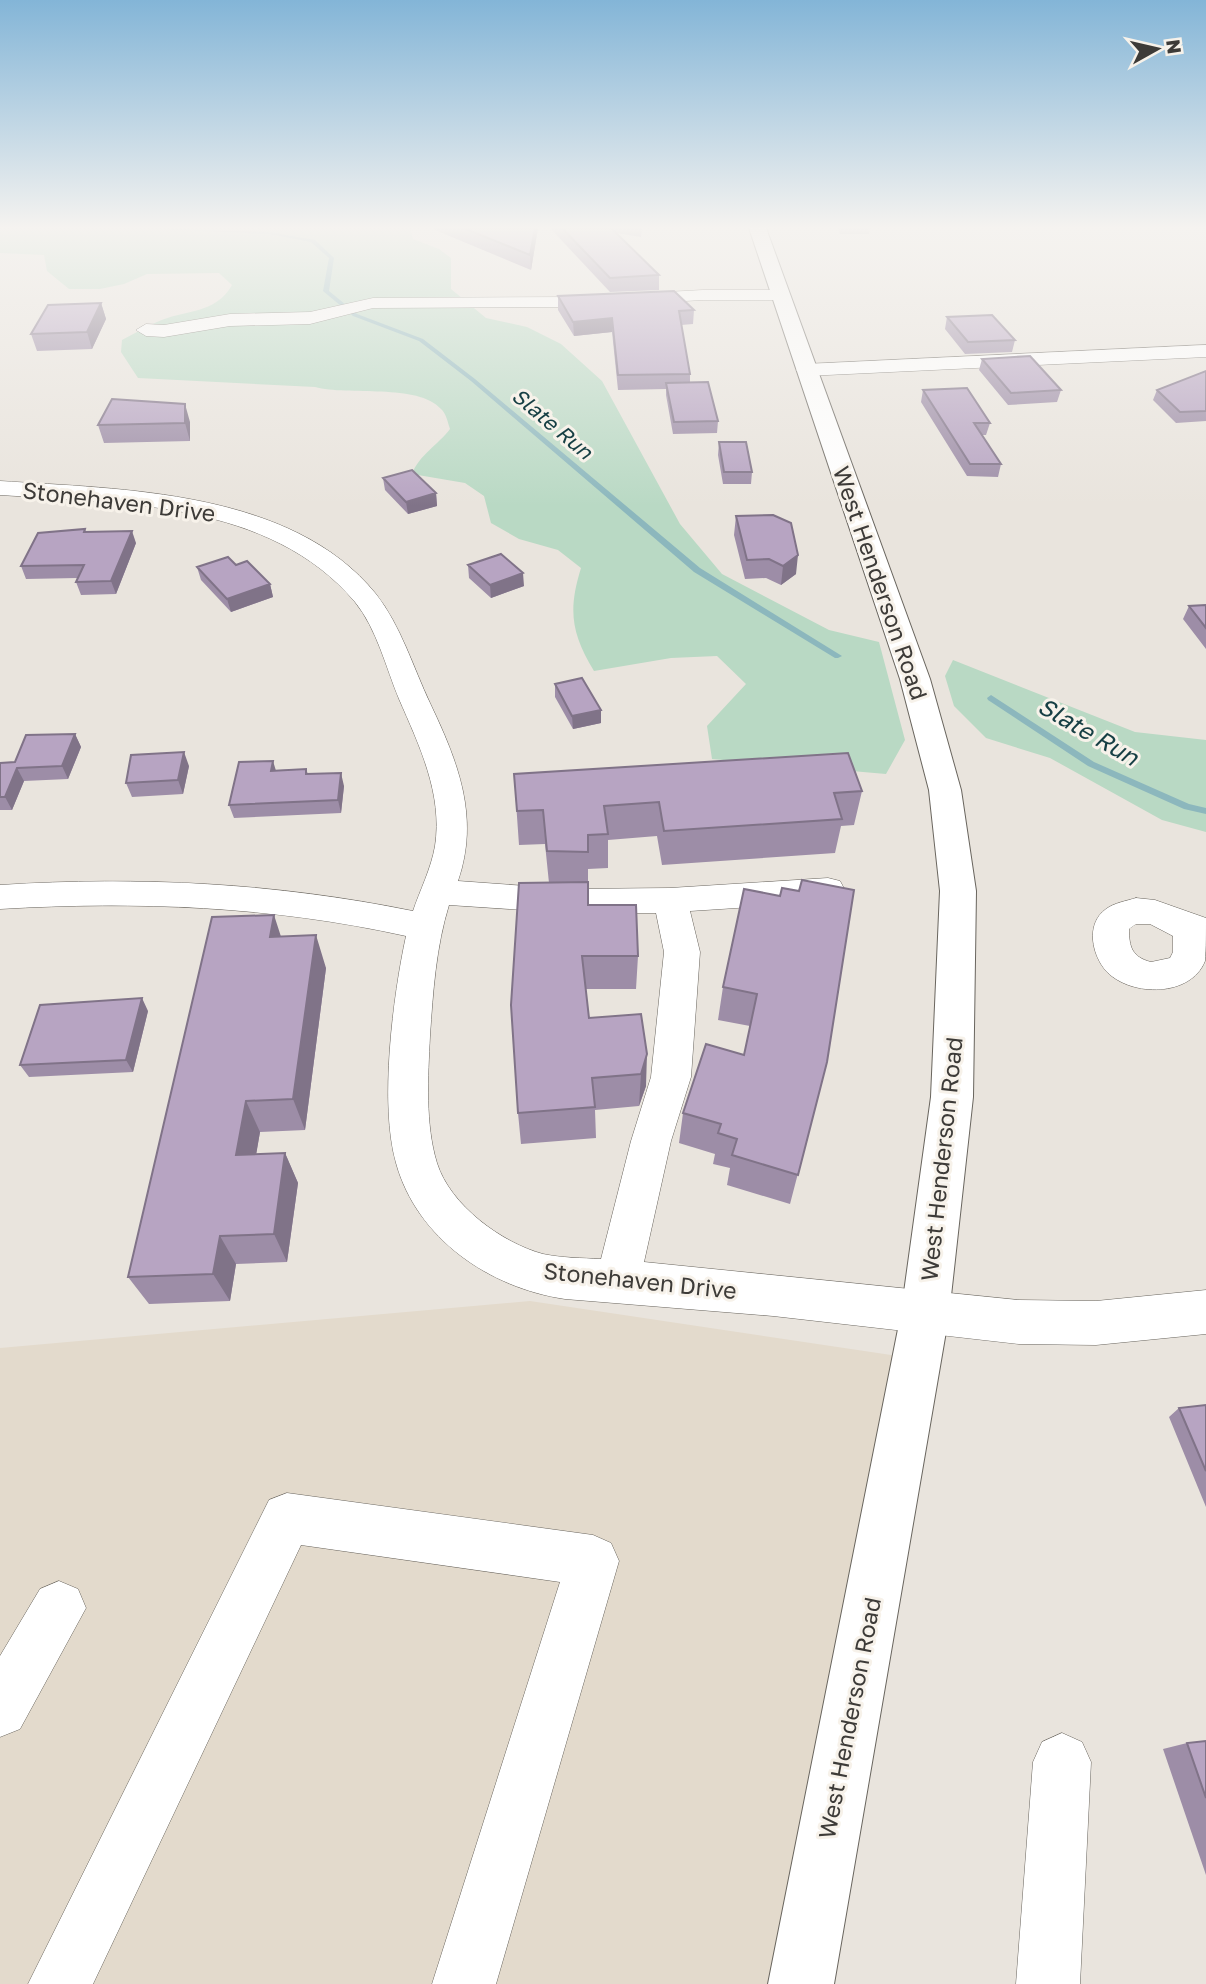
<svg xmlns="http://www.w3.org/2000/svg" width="1206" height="1984" font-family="'Golos Text',sans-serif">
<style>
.built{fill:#e3dacc}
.green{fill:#b9d9c4}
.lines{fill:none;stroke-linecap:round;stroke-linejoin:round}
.stream{fill:#8cb7bd;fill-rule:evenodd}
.minor-casing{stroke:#69655e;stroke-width:1}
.major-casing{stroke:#69655e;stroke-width:2}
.minor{fill:#fff;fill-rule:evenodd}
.major{fill:#fff;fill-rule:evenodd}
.wall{fill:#9d8da7}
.shaded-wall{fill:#807388}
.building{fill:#b7a4c2;stroke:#807388;stroke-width:2}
.labels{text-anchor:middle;stroke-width:6;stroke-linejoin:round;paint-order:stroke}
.far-water-label{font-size:21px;font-style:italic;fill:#163f44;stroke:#f7f2ea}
.street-label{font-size:23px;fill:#3d3b38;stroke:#f7f2ea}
.water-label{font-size:24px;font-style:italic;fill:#163f44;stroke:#f7f2ea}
</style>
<rect width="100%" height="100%" fill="#e9e4dd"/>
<path class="built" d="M 530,1301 L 918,1359 L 801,1984 L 0,1984 L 0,1348 Z"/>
<path class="green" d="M 0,228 L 410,228 L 413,239 L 439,249 L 451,258 L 451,289 L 486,318 L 527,327 L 561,344 L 602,381 L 680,524 L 722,574 L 829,630 L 879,642 L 905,740 L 886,774 L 712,759 L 707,726 L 746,684 L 717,656 L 671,658 L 594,671 C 571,633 568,610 581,568 L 558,550 L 519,539 L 491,523 L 484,496 L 465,483 L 412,474 C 419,455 438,445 450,429 C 448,423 446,413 441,409 C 418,383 348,396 315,387 L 138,378 L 121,352 L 122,340 C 134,334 145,327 157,322 C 185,309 215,315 232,285 L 219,273 L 147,274 L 124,284 L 100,289 L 69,289 L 47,271 L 44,255 L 0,253 Z
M 953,660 L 1135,732 L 1206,740 L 1206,832 L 1162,820 L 1050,758 L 986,738 L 954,706 L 945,676 Z"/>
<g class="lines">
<path class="stream" d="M 138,228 L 269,232 L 315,240 L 334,258 L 329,291 L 357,314 L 423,339 L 475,379 L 700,568 L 842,656 L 838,658 L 835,658 L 694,572 L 471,381 L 419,341 L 353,316 L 323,291 L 329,258 L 311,242 L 269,234 Z
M 991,695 L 1094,762 L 1189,804 L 1206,808 L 1206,814 L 1184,809 L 1088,766 L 988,700 L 987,698 Z"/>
<defs>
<path id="minor" d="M 703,290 L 780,290 L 789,295 L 780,300 L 703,300 L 575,307 L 373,308 L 310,324 L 230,326 L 164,337 L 146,336 L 136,330 L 146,324 L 164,325 L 230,314 L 310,312 L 373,298 L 575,297 Z
M 1206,345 L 1206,357 L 806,376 L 796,370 L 806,364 Z
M 0,481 C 122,489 292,490 376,594 C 401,626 413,667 430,703 C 458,762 480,817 458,881 L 568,889 L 670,888 L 828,878 L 840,881 L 845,890 L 840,899 L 828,902 L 690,911 L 700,952 L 691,1077 L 671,1141 L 644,1262 L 1019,1300 L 1096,1301 L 1206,1290 L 1206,1334 L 1096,1345 L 1019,1344 L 773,1316 L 565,1299 C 490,1288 417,1239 396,1163 C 379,1104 393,996 406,936 C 271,906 137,901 0,909 L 0,885 C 140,876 276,883 413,911 C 420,890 431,869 435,846 C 443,794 419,745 399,699 C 386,668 377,629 355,602 C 270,501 121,503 0,495 ZM 449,905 L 568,913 L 656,913 L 664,952 L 651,1077 L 631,1141 L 601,1259 C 582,1258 562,1258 543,1254 C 502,1243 450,1205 437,1163 C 425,1124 428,1077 430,1036 C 433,992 436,947 449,905 Z
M 1136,898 L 1155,900 L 1206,918 C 1206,931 1206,949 1205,961 C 1191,997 1132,997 1107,972 C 1092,956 1085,924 1106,909 C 1114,903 1126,901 1136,898 ZM 1136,924 L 1150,924 L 1173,936 L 1173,952 L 1170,958 L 1151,962 C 1132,957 1129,947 1129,929 Z
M 287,1493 L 593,1535 L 611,1543 L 619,1561 L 496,1984 L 432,1984 L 560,1582 L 301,1545 L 93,1984 L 28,1984 L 269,1500 Z
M 59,1581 L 78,1589 L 86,1608 L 20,1729 L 0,1737 L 0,1656 L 40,1589 Z
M 1062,1733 L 1082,1742 L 1091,1762 L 1080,1984 L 1016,1984 L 1033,1762 L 1042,1742 Z"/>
<path id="major" d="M 749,228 L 766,228 L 930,679 L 961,790 L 976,891 L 973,1097 L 949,1314 L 834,1984 L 768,1984 L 901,1314 L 931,1097 L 940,891 L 929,790 L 900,679 Z"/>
</defs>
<use href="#minor" class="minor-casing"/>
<use href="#major" class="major-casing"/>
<use href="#minor" class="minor"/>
<use href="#major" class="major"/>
</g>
<path class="wall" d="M 434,228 L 538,228 L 531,270 L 435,230 Z
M 550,228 L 642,228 L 641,237 L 616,233 L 659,275 L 659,290 L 610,292 Z
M 838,228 L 870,228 L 869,234 L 840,234 Z
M 558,296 L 694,310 L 693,324 L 681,325 L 690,374 L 690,382 L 718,421 L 717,433 L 673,434 L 666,395 L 666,389 L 618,390 L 612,332 L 574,336 L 558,310 Z
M 101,303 L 106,319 L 92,349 L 37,351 L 31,334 Z
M 947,317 L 1015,340 L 1012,352 L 965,354 L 945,329 Z
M 982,359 L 1061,390 L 1057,402 L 1008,405 L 979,370 Z
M 1206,371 L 1206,421 L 1176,423 L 1153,400 L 1157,390 Z
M 923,390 L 990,423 L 986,435 L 981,435 L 1001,464 L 998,477 L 967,476 L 921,402 Z
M 190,422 L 190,441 L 104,443 L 98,425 Z
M 719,442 L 752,472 L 751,484 L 723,484 L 718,455 Z
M 383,478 L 436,493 L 437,506 L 408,514 L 385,490 Z
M 736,516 L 796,574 L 781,585 L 766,578 L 745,579 L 734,535 Z
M 85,529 L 86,532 L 136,543 L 116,594 L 81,595 L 76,582 L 77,578 L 26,579 L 21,566 Z
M 236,565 L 270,584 L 273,597 L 231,612 L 201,580 L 197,567 Z
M 468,565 L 524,586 L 491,598 L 469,578 Z
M 1206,605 L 1206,649 L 1183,619 L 1189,606 Z
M 555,684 L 601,710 L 601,723 L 573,729 L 555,697 Z
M 75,734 L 81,747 L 68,779 L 24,781 L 12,810 L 0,810 L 0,763 L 15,762 Z
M 189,766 L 183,794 L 132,797 L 126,783 Z
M 306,769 L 308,774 L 344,786 L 341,813 L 234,818 L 229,805 L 276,770 Z
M 514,774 L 862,791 L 854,825 L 841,826 L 835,853 L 662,865 L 657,836 L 608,840 L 608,868 L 588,869 L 588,905 L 638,956 L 636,989 L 586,989 L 589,1018 L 641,1014 L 646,1086 L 639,1106 L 595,1110 L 596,1138 L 521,1144 L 518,1113 L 549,883 L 545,844 L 519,845 Z
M 744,889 L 827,1062 L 790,1204 L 727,1185 L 730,1168 L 713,1164 L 715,1154 L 679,1143 L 683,1113 L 744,1055 L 750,1026 L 718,1020 L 723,987 Z
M 281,936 L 326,968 L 305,1130 L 260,1132 L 256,1154 L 285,1153 L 298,1183 L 287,1262 L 236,1264 L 230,1301 L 149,1304 L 128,1277 Z
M 148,1011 L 133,1072 L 29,1077 L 20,1065 Z
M 1206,1405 L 1206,1507 L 1169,1417 L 1179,1408 Z
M 1206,1741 L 1206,1875 L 1163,1749 L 1187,1743 Z"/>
<path class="shaded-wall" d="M 535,228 L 538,228 L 531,270 L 530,255 Z
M 101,303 L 106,319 L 92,349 L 87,332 Z
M 612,318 L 612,332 L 574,336 L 573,322 Z
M 185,404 L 190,422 L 190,441 L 185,423 Z
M 436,493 L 437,506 L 408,514 L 406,502 Z
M 132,531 L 136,543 L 116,594 L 111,581 Z
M 798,555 L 796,574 L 781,585 L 783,566 Z
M 523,573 L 524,586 L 491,598 L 490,585 Z
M 270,584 L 273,597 L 231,612 L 227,599 Z
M 601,710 L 601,723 L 573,729 L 572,716 Z
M 75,734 L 81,747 L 68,779 L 62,766 Z
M 184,752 L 189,766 L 183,794 L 178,780 Z
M 273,761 L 277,774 L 271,771 Z
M 17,768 L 24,781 L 12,810 L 5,797 Z
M 341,773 L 344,786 L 341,813 L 338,800 Z
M 274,915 L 285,949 L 270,937 Z
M 316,935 L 326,968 L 305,1130 L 293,1099 Z
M 142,998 L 148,1011 L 133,1072 L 126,1060 Z
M 647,1054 L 646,1086 L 639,1106 L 641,1074 Z
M 246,1101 L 260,1132 L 251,1185 L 236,1155 Z
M 285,1153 L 298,1183 L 287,1262 L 274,1234 Z
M 220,1236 L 236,1264 L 230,1301 L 213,1274 Z"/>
<path class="building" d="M 463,228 L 535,228 L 530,255 Z
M 562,228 L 611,228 L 659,275 L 610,278 Z
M 674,291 L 694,310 L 679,311 L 690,374 L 618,375 L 612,318 L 573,322 L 558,296 Z
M 101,303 L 87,332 L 31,334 L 48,305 Z
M 992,315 L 1015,340 L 968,342 L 947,317 Z
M 1030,356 L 1061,390 L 1011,393 L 982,359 Z
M 1206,371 L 1206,411 L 1180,412 L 1157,390 Z
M 708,382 L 718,421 L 674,422 L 666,383 Z
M 967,388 L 990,423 L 974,423 L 1001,464 L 970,464 L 923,390 Z
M 112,399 L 185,404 L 185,423 L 98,425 Z
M 719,442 L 746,442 L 752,472 L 724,472 Z
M 412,470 L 436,493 L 406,502 L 383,478 Z
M 773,515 L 791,523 L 798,555 L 783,566 L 769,559 L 747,560 L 736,516 Z
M 85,529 L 84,532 L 132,531 L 111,581 L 76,582 L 84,565 L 21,566 L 38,533 Z
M 501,554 L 523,573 L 490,585 L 468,565 Z
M 228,557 L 236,565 L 247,561 L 270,584 L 227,599 L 197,567 Z
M 1206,605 L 1206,628 L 1189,606 Z
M 582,678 L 601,710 L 572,716 L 555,684 Z
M 75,734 L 62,766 L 17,768 L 5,797 L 0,797 L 0,763 L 15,762 L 26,735 Z
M 184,752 L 178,780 L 126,783 L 131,755 Z
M 848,753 L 862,791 L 834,793 L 842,819 L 664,831 L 659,802 L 604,806 L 608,834 L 588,835 L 588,852 L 547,851 L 543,810 L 517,811 L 514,774 Z
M 273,761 L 271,771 L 306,769 L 306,774 L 341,773 L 338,800 L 229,805 L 239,762 Z
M 802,880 L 854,890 L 827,1062 L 798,1175 L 732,1155 L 737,1139 L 718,1133 L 721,1124 L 683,1113 L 706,1044 L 744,1055 L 757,994 L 723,987 L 744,889 L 780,896 L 782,888 L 799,891 Z
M 588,882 L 588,905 L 636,905 L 638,956 L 582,956 L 589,1018 L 641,1014 L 647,1054 L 641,1074 L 592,1078 L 595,1107 L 518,1113 L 511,1005 L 519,883 Z
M 274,915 L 270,937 L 316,935 L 293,1099 L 246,1101 L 236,1155 L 285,1153 L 274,1234 L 220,1236 L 213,1274 L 128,1277 L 212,917 Z
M 142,998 L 126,1060 L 20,1065 L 40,1005 Z
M 1206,1405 L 1206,1471 L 1179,1408 Z
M 1206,1741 L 1206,1798 L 1187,1743 Z"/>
<linearGradient id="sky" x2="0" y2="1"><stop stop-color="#83b5d7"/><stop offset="0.45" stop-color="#f5f3f0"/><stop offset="1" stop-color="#f5f3f0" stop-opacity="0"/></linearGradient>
<rect width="1206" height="506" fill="url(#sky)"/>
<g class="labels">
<g class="far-water-label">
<text transform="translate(552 424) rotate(40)" y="7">Slate Run</text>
</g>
<g class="street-label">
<text transform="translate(119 502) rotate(7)" y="8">Stonehaven Drive</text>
<text transform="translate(880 583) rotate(71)" y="8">West Henderson Road</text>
<text transform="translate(942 1159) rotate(-84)" y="8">West Henderson Road</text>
<text transform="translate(640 1281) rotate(6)" y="8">Stonehaven Drive</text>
<text transform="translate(850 1718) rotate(-79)" y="8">West Henderson Road</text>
</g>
<g class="water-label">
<text transform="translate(1088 732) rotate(30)" y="8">Slate Run</text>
</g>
</g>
<g transform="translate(1157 49) rotate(82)" stroke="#f7f2ea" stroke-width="5" paint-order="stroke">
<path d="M0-5L12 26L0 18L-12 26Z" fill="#3d3b38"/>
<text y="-10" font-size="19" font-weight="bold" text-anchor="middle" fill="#3d3b38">N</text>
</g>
</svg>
